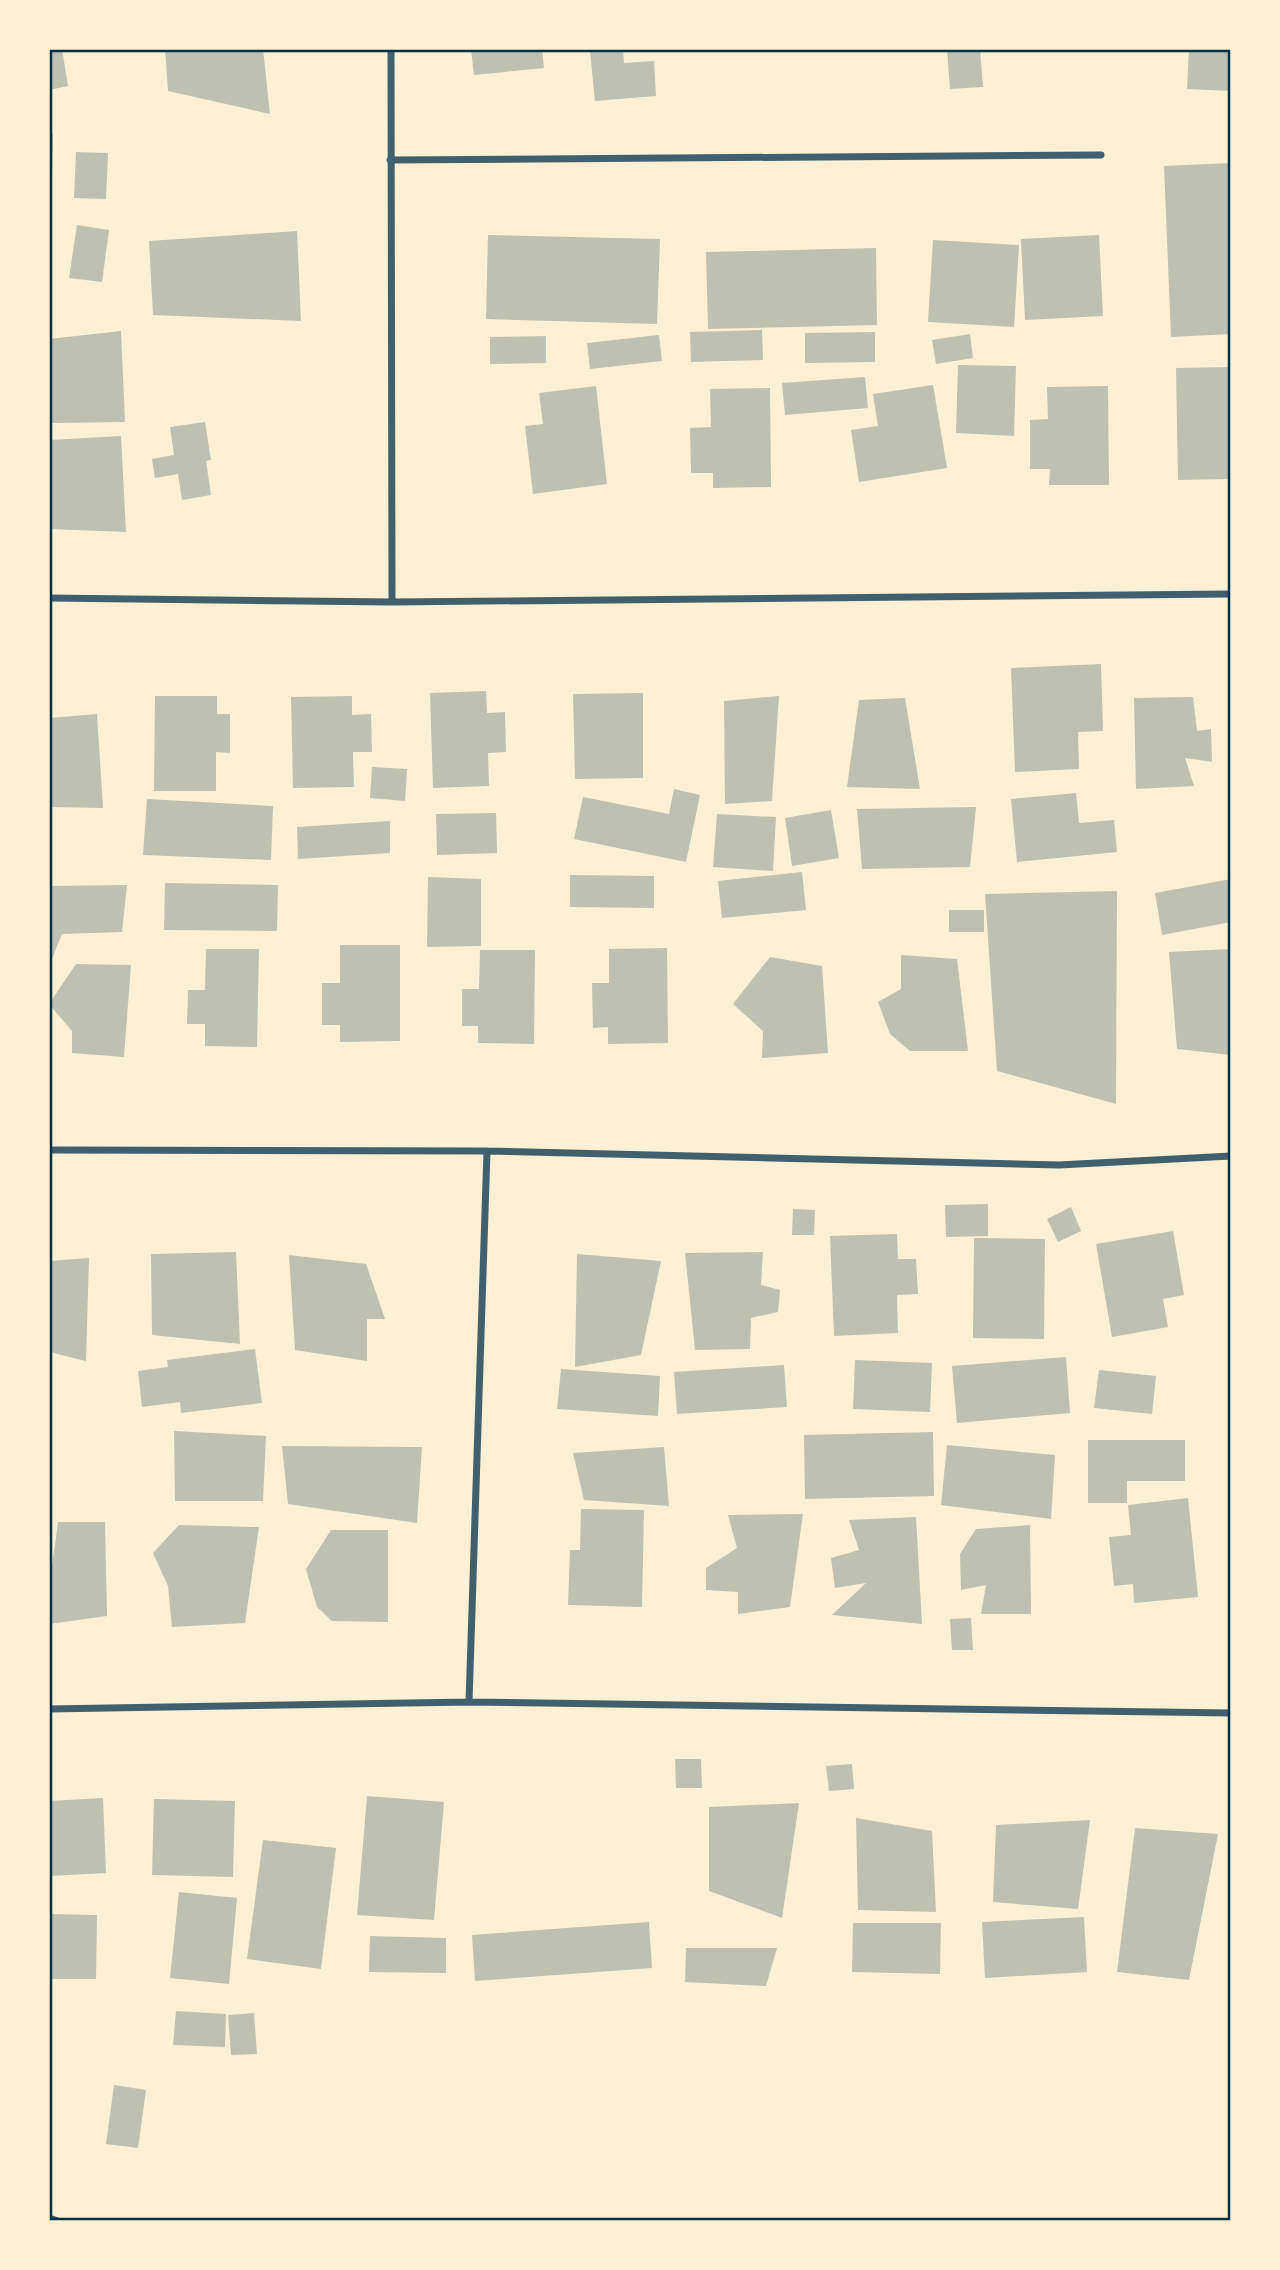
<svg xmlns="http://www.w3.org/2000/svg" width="1280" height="2270" font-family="'PT Sans Narrow',sans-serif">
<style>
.building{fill:#bec0b2}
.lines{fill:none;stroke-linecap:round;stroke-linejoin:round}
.minor{stroke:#3f606c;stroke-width:7}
.neatline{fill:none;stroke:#003049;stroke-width:2.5}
</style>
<rect width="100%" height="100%" fill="#fdf0d5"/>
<path class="building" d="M 49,49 L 62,49 L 68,86 L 49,90 Z
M 165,49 L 263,49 L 270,114 L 168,91 Z
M 471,49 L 542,49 L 544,68 L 474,75 Z
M 623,49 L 624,63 L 654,61 L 656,96 L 595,101 L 590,51 Z
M 947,49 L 980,49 L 983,87 L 950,89 Z
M 1189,49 L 1231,49 L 1231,91 L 1187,89 Z
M 49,133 L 53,134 L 51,222 L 49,222 Z
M 76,152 L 108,153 L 106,199 L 74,198 Z
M 1231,163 L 1231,334 L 1171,337 L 1164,166 Z
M 77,225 L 109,230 L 102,282 L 69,278 Z
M 297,231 L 301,321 L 153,315 L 149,241 Z
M 488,235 L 660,239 L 657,324 L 486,319 Z
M 1099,235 L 1103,316 L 1025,320 L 1021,239 Z
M 933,240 L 1019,245 L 1014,327 L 928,322 Z
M 876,248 L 877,325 L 708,329 L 706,252 Z
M 762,330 L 763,360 L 691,362 L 690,332 Z
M 121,331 L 125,422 L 49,423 L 49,339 Z
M 875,332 L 875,362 L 805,363 L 805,333 Z
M 970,334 L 973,358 L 936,364 L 932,340 Z
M 659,335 L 662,361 L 590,369 L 587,343 Z
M 546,336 L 546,363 L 490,364 L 490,337 Z
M 958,365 L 1016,366 L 1014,436 L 956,433 Z
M 1231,367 L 1231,479 L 1178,480 L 1176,368 Z
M 865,377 L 868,408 L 785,415 L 782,383 Z
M 933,385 L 947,468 L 859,482 L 851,430 L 878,426 L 873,394 Z
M 596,386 L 607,484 L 533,494 L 525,426 L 543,424 L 539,393 Z
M 1108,386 L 1109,485 L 1049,485 L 1050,469 L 1030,469 L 1030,420 L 1048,419 L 1047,387 Z
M 770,388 L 771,487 L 713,488 L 713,473 L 691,473 L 690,428 L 711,427 L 710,389 Z
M 205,422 L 211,460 L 206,461 L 211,495 L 182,500 L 178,474 L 155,478 L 152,459 L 174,455 L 170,427 Z
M 121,436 L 126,532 L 49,529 L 49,440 Z
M 1101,664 L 1103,731 L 1078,732 L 1079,769 L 1015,772 L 1011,668 Z
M 486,691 L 487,713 L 505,712 L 506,752 L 488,753 L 489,786 L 433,788 L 430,693 Z
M 643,693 L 643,778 L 575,779 L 573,694 Z
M 155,696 L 217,696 L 217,714 L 230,714 L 230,753 L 216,752 L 216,791 L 154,791 Z
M 352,696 L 352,715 L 371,714 L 372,752 L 353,752 L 354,787 L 293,788 L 291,697 Z
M 779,696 L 772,801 L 725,804 L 724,701 Z
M 1193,697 L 1197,731 L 1211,729 L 1212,762 L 1185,758 L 1194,786 L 1136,789 L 1134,698 Z
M 905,698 L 920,789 L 847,787 L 859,700 Z
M 97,714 L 103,808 L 49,807 L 49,718 Z
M 372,767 L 407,769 L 405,801 L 370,798 Z
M 674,789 L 700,795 L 686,862 L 574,839 L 583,797 L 669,814 Z
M 1076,793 L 1079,823 L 1114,820 L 1117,852 L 1017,862 L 1011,799 Z
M 147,799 L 273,806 L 271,860 L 143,855 Z
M 976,807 L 970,867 L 862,869 L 857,809 Z
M 831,810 L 839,858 L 792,866 L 785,818 Z
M 496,813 L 497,853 L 437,855 L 436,814 Z
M 717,814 L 776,817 L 773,871 L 713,867 Z
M 390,821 L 390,853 L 298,859 L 297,827 Z
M 802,872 L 806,910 L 722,918 L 718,881 Z
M 570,875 L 654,876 L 654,908 L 570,907 Z
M 428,877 L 481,879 L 481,946 L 427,947 Z
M 1231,879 L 1231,922 L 1162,935 L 1155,893 Z
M 165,883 L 278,885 L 277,931 L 164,930 Z
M 127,885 L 122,932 L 62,934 L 52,959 L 49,959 L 49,886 Z
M 1117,891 L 1116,1104 L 997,1071 L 985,894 Z
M 949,910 L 984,910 L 984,932 L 949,932 Z
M 340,945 L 400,945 L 400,1041 L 340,1042 L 340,1025 L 322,1025 L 322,983 L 340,983 Z
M 667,948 L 668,1043 L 608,1044 L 608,1027 L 593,1028 L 592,983 L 609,983 L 609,949 Z
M 206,949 L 259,949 L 257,1047 L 205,1046 L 205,1024 L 187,1024 L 188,990 L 205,990 Z
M 1231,949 L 1231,1055 L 1177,1049 L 1169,952 Z
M 480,950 L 535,950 L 534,1044 L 478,1043 L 478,1026 L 462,1026 L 462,989 L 479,989 Z
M 901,955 L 957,959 L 968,1051 L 910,1051 L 890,1034 L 878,1002 L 901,989 Z
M 770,957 L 822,966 L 828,1053 L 762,1058 L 763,1031 L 733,1004 Z
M 76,964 L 131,965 L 124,1057 L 72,1053 L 72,1031 L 49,1004 Z
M 988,1204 L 988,1236 L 946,1237 L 945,1205 Z
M 1071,1207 L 1081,1231 L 1058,1242 L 1047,1219 Z
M 793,1209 L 815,1210 L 814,1235 L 792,1235 Z
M 1173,1231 L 1184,1295 L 1163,1299 L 1168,1327 L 1112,1337 L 1096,1244 Z
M 897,1234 L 898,1259 L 916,1259 L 918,1294 L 897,1295 L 898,1333 L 834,1336 L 830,1236 Z
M 974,1238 L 1045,1239 L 1044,1339 L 973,1338 Z
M 236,1252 L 240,1344 L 152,1335 L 151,1254 Z
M 763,1252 L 761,1285 L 780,1290 L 778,1312 L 751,1318 L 750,1349 L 695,1350 L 685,1253 Z
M 577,1254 L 661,1261 L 641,1355 L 575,1367 Z
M 289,1255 L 366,1264 L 385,1319 L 367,1319 L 367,1361 L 295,1350 Z
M 89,1258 L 86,1361 L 49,1352 L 49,1261 Z
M 255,1349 L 262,1403 L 181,1413 L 180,1402 L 142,1407 L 138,1371 L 168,1367 L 167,1360 Z
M 1066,1357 L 1070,1413 L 957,1423 L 952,1366 Z
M 855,1360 L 932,1363 L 930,1412 L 853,1409 Z
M 784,1365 L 787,1407 L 677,1414 L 674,1372 Z
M 561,1369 L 660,1376 L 658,1416 L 557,1409 Z
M 1099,1370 L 1156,1376 L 1152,1414 L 1094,1408 Z
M 174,1431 L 266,1436 L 263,1501 L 175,1501 Z
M 933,1432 L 934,1496 L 805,1499 L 804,1435 Z
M 1088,1440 L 1185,1440 L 1185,1481 L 1127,1481 L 1127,1503 L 1088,1503 Z
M 947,1445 L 1055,1455 L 1051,1519 L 941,1505 Z
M 282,1446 L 422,1447 L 417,1523 L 288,1504 Z
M 664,1447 L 669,1506 L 584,1500 L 573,1453 Z
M 1188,1498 L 1198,1597 L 1134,1603 L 1133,1584 L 1114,1586 L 1109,1537 L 1131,1535 L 1128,1505 Z
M 581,1509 L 644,1510 L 642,1607 L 568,1605 L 570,1550 L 580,1550 Z
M 803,1514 L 790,1607 L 738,1614 L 738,1592 L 706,1590 L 706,1568 L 737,1548 L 728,1515 Z
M 916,1517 L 922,1624 L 832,1615 L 866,1583 L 835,1588 L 831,1558 L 859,1550 L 849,1520 Z
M 58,1522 L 105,1522 L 107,1616 L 49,1624 L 49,1589 Z
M 179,1525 L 259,1527 L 245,1623 L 172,1627 L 168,1586 L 153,1553 Z
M 1030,1525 L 1031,1614 L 981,1614 L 986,1585 L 961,1590 L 960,1554 L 976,1529 Z
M 331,1530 L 388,1530 L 388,1622 L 332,1621 L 317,1607 L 306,1569 Z
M 971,1618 L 973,1650 L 952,1650 L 950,1619 Z
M 675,1759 L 701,1759 L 702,1788 L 676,1788 Z
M 852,1764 L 854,1789 L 829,1791 L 826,1766 Z
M 367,1796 L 444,1802 L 434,1920 L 357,1915 Z
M 103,1798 L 106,1873 L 49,1876 L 49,1801 Z
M 154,1799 L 235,1801 L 233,1877 L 152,1875 Z
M 799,1803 L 782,1918 L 709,1891 L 709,1807 Z
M 856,1818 L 932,1831 L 936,1912 L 858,1910 Z
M 1090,1820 L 1078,1909 L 993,1902 L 996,1825 Z
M 1135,1828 L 1218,1834 L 1189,1980 L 1117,1972 Z
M 263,1840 L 336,1848 L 321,1969 L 247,1959 Z
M 179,1892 L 237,1898 L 229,1984 L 170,1978 Z
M 49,1914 L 97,1915 L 96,1979 L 49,1979 Z
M 1084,1917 L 1087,1972 L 985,1978 L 982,1922 Z
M 649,1922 L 652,1968 L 475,1981 L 472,1935 Z
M 853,1923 L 941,1923 L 940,1974 L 852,1972 Z
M 370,1936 L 446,1938 L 446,1973 L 369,1972 Z
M 686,1948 L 777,1948 L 766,1986 L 685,1982 Z
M 176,2011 L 226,2014 L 225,2047 L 173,2045 Z
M 254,2013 L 257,2054 L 231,2055 L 228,2015 Z
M 114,2085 L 146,2090 L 138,2148 L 106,2144 Z"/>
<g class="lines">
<path class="minor" d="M 391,49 L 392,602
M 390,160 L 1101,155
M 49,598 L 392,602 L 1231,594
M 49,1150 L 487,1151 L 1059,1165 L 1231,1156
M 469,1702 L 487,1151
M 49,1709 L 469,1702 L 1231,1713
M 49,2218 L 58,2221"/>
</g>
<rect width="1280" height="2270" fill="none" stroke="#fdf0d5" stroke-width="102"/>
<rect x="51" y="51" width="1178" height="2168" class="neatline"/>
</svg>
